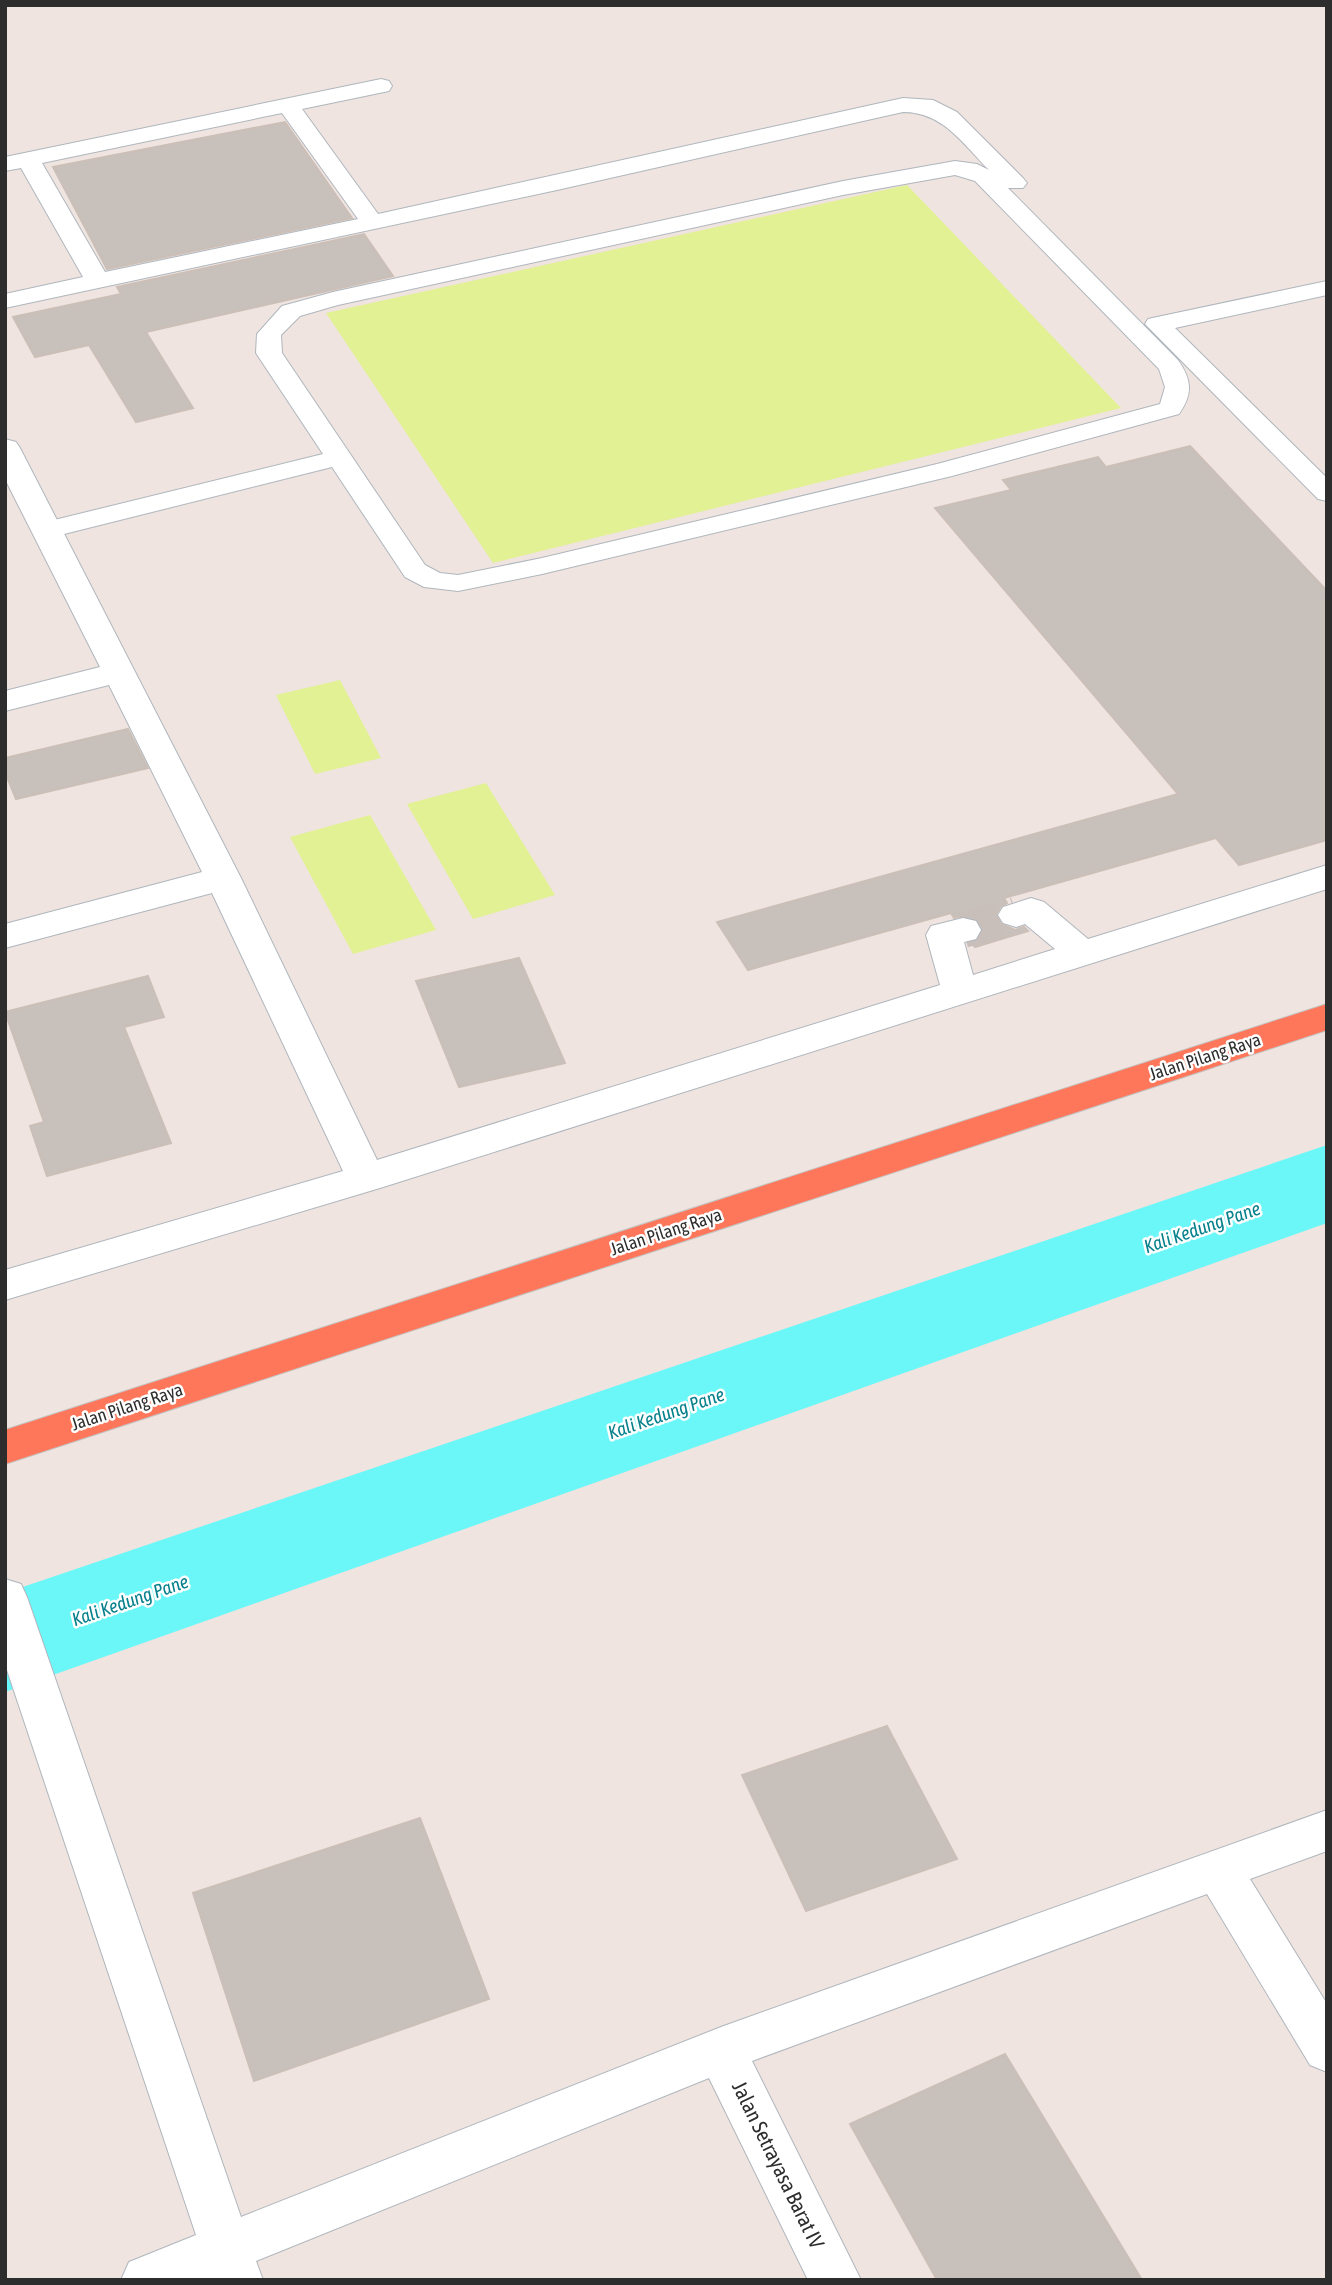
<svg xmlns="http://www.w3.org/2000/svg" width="1332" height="2285" font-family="'Asap Condensed',sans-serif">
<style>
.pitch{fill:#e2f193}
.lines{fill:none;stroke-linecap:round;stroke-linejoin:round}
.river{fill:#6bf7f8;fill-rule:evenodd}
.building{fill:#c8c0ba;stroke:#cbbfb8;stroke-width:2}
.street-tunnel{stroke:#c8bfbb;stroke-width:36;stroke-dasharray:36 18;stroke-linecap:butt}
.lane-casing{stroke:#afb6bd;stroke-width:2}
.street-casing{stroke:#afb6bd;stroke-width:2}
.highway-casing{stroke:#c4c4c4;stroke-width:2}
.lane{fill:#fff;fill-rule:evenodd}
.street{fill:#fff;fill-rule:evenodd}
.highway{fill:#ff775a;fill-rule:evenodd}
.labels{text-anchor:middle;stroke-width:5;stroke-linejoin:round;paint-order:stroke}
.street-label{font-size:18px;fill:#2d2d2d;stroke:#fff}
.water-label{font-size:19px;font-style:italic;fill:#06818c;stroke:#fff}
.near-street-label{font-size:21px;fill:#2d2d2d;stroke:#fff}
</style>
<rect width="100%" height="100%" fill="#efe4df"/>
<path class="pitch" d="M 907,185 L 1121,408 L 493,563 L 326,313 Z
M 340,680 L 381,758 L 315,774 L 276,695 Z
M 486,783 L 555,895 L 473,919 L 407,804 Z
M 370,815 L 436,930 L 353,954 L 290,837 Z"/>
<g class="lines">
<path class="river" d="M 1327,1145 L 1327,1223 L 5,1692 L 5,1593 Z"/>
</g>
<path class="building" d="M 285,122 L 352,218 L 107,269 L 53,167 Z
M 364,234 L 393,276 L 146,332 L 193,408 L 136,422 L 89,345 L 35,357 L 13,317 L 121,294 L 117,287 Z
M 1190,446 L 1327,591 L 1327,840 L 1239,865 L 1216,838 L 1004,898 L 1007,903 L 1001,906 L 996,914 L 1001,924 L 1015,930 L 1024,927 L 1028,931 L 975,947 L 972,943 L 978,940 L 983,931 L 978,920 L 964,915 L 954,918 L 951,913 L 748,970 L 717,922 L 1178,794 L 935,508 L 1011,490 L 1003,480 L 1098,457 L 1106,467 Z
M 128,729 L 148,768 L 16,799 L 5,772 L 5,758 Z
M 519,958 L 565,1063 L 459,1087 L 416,981 Z
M 148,976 L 164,1017 L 124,1027 L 171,1143 L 47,1176 L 30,1126 L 44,1122 L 5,1012 Z
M 887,1726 L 957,1859 L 806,1911 L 742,1775 Z
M 420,1818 L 489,1999 L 254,2081 L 193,1893 Z
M 1005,2054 L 1142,2280 L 937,2280 L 850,2124 Z"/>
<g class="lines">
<path class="street-tunnel" d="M 963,930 L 1016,915"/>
<defs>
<path id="lane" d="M 381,79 L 389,81 L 392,86 L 389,91 L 302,109 L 378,214 L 903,98 L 933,100 L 957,112 L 1023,178 L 1027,183 L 1023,188 L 1008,188 L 1178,360 C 1192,380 1193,394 1179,414 L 952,476 L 542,574 L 458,591 L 424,587 L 405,577 L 332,467 L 48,538 L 38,536 L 35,530 L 38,524 L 323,454 L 256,353 L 257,334 L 282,306 L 333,292 L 843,181 L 955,161 L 977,164 L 989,170 C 962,143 943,112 903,112 L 557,190 L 5,308 L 5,294 L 83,277 L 21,168 L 5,171 L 5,157 ZM 282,113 L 358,219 L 105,272 L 42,163 ZM 955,175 L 975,181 L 1159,369 L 1165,387 L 1160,404 L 937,464 L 542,558 L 458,575 L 440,573 L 425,565 L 282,353 L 281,335 L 300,316 L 338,305 L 843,195 Z
M 1327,281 L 1327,295 L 1175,328 L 1327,478 L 1327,501 L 1318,499 L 1145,324 L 1148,319 L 1157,317 Z"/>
<path id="street" d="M 5,439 L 16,442 L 20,448 L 241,878 L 377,1160 L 940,985 L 926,935 L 931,926 L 963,918 L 976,921 L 981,930 L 976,939 L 964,942 L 973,975 L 1055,949 L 1025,924 L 1016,927 L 1003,923 L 998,915 L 1003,907 L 1031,898 L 1044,902 L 1088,939 L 1327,865 L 1327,889 L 380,1188 L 5,1300 L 5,1270 L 343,1171 L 212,893 L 5,948 L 5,924 L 202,872 L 109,685 L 5,711 L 5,691 L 100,667 L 5,479 Z
M 5,1579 L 21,1584 L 27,1597 L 241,2217 L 721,2027 L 1327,1810 L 1327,1851 L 1250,1879 L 1327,2004 L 1327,2072 L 1310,2065 L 1207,1894 L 752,2061 L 861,2280 L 808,2280 L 709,2078 L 256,2261 L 263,2280 L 121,2280 L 129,2262 L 196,2235 L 5,1664 Z"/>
<path id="highway" d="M 1327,1004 L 1327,1030 L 5,1464 L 5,1430 Z"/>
</defs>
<use href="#lane" class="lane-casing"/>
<use href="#street" class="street-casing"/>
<use href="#highway" class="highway-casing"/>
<use href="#lane" class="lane"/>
<use href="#street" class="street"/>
<use href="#highway" class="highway"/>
</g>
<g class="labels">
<g class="street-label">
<text transform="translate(1205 1057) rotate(-18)" y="6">Jalan Pilang Raya</text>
<text transform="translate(666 1232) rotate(-18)" y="6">Jalan Pilang Raya</text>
<text transform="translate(127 1407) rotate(-18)" y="6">Jalan Pilang Raya</text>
</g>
<g class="water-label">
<text transform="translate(1202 1227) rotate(-19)" y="7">Kali Kedung Pane</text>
<text transform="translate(666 1413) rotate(-19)" y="7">Kali Kedung Pane</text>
<text transform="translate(130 1600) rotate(-19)" y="7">Kali Kedung Pane</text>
</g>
<g class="near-street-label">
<text transform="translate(778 2165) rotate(64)" y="7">Jalan Setrayasa Barat IV</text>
</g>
</g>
<rect width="1332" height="2285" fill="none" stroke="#2d2d2d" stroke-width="14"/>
</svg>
